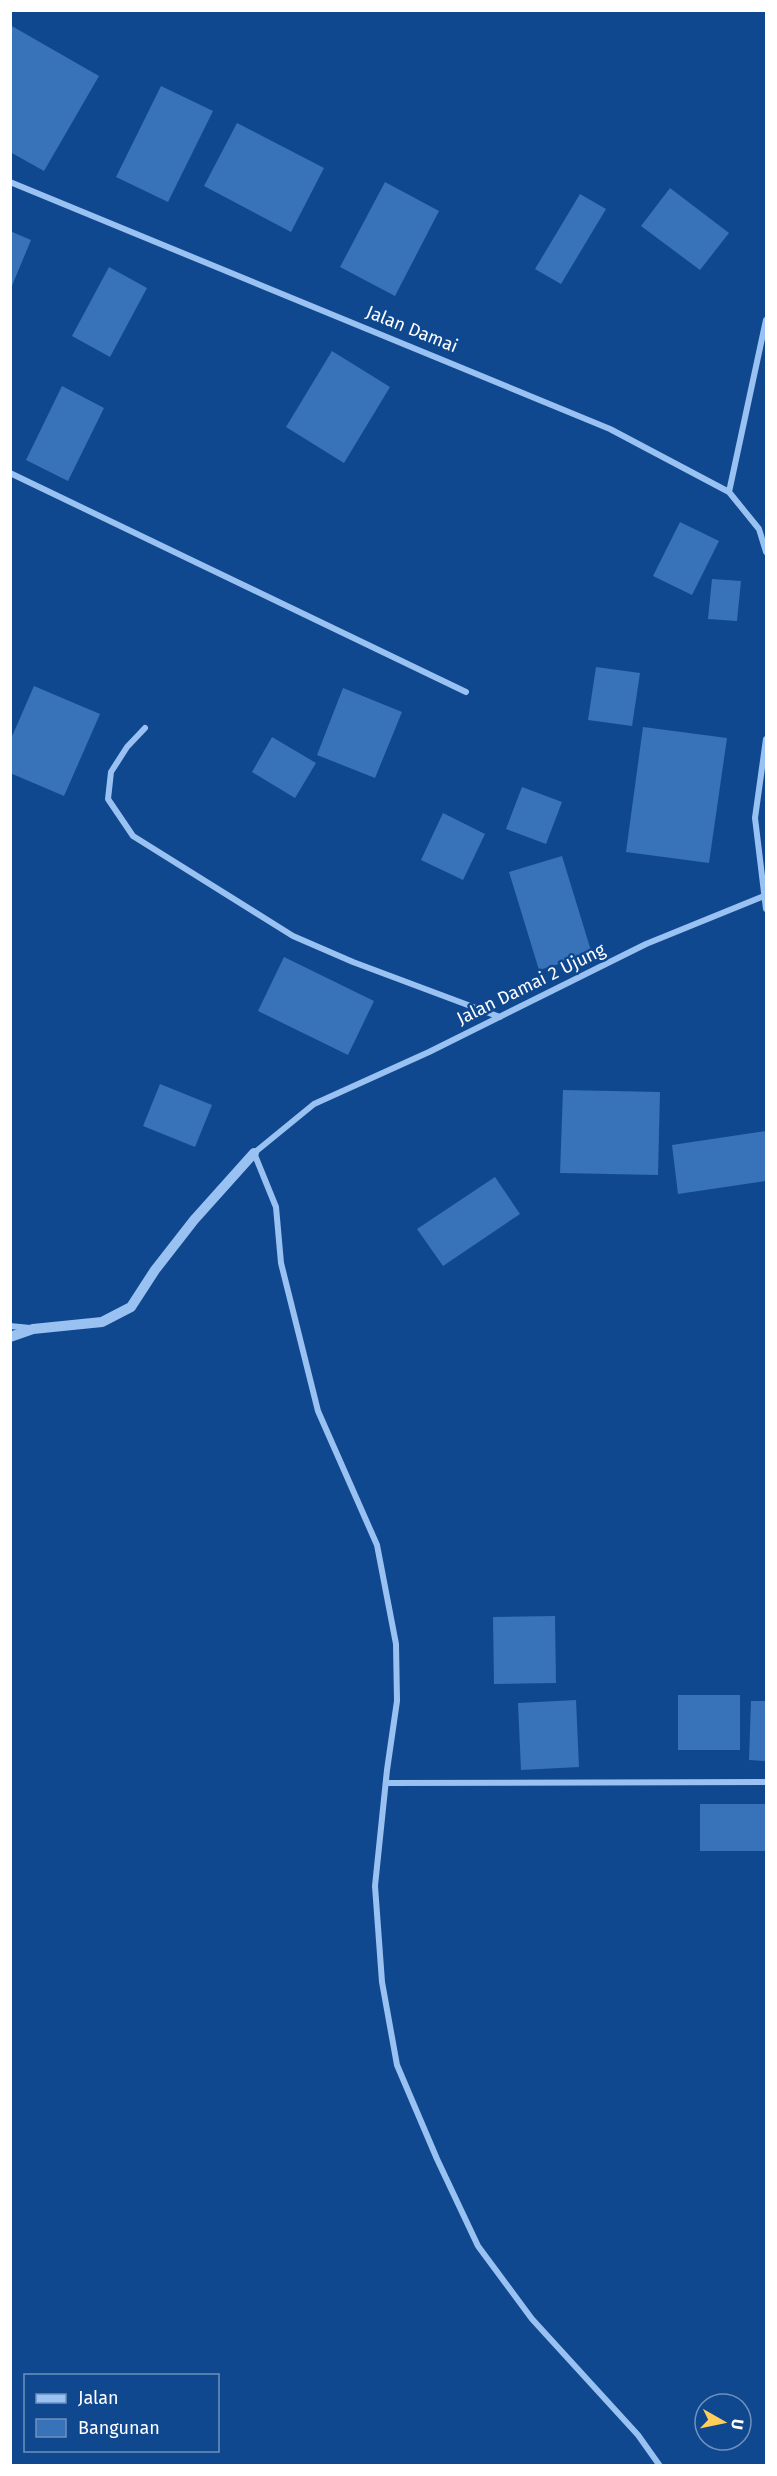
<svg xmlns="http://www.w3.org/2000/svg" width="777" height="2476" font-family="'Fira Sans',sans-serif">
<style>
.building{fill:#3872b9}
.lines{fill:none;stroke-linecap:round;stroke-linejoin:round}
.minor{stroke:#99c2f3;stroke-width:6}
.tertiary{stroke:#99c2f3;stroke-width:10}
.labels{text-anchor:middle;stroke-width:5;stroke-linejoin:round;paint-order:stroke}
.street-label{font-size:18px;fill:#fff;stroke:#0f488f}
</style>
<rect width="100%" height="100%" fill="#0f488f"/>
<path class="building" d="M 10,25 L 99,76 L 44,171 L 10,152 Z
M 161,86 L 213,111 L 168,202 L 116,177 Z
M 237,123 L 324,168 L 291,232 L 204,186 Z
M 385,182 L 439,211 L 395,296 L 340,267 Z
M 670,188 L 729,233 L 700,270 L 641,226 Z
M 580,194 L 606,209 L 561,284 L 535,269 Z
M 10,231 L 31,240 L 11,288 L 10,288 Z
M 109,267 L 147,288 L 110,357 L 72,336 Z
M 332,351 L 390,387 L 344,463 L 286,427 Z
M 62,386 L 104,408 L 68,481 L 26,460 Z
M 680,522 L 719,541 L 692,595 L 653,576 Z
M 712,579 L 741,581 L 737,621 L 708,619 Z
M 596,667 L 640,673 L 632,726 L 588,720 Z
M 34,686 L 100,714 L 64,796 L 10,773 L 10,741 Z
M 343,688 L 402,712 L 375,778 L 317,755 Z
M 643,727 L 727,738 L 709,863 L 626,852 Z
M 272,737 L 316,763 L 295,798 L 252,772 Z
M 522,787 L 562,802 L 546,844 L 506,829 Z
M 443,813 L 485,834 L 463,880 L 421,860 Z
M 562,856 L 592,954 L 539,970 L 509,872 Z
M 284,957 L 374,1001 L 348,1055 L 258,1011 Z
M 160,1084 L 212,1105 L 195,1147 L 143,1126 Z
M 563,1090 L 660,1092 L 658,1175 L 560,1173 Z
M 766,1131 L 766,1181 L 678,1194 L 672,1145 Z
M 495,1177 L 520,1214 L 443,1266 L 417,1229 Z
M 555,1616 L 556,1683 L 494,1684 L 493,1617 Z
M 678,1695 L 740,1695 L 740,1750 L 678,1750 Z
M 576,1700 L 579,1767 L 521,1770 L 518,1703 Z
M 751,1701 L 766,1701 L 766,1761 L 749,1760 Z
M 700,1804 L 765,1804 L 765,1851 L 700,1851 Z"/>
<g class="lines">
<path class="minor" d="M 10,182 L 610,429 L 729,492 L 759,529 L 766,552
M 10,473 L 466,692
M 729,492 L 766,320
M 145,728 L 127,747 L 111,772 L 108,799 L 133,836 L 293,936 L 353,962 L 500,1017
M 766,739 L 755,818 L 766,909
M 10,1326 L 30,1328
M 387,1783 L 766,1782
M 660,2466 L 638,2435 L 532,2319 L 478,2246 L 437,2159 L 397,2065 L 382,1982 L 375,1886 L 387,1770 L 397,1701 L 396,1644 L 377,1545 L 318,1411 L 281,1263 L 276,1207 L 254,1153 L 314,1104 L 429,1052 L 646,944 L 764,896"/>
<path class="tertiary" d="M 10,1337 L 33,1329 L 102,1322 L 131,1307 L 155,1270 L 194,1220 L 254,1153"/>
</g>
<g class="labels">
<g class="street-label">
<text transform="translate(412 329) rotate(22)" y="6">Jalan Damai</text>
<text transform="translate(531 984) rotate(-26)" y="6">Jalan Damai 2 Ujung</text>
</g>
</g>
<rect width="777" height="2476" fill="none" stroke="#ffffff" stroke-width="24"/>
<rect x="24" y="2374" width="195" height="78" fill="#0f488f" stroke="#6f91bc" stroke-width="1.5"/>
<rect x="36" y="2394" width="30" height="9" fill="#99c2f3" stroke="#6f91bc" stroke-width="1.5"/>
<text x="78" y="2404" font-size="18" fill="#ffffff">Jalan</text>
<rect x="36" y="2419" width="30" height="18" fill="#3872b9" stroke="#6f91bc" stroke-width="1.5"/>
<text x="78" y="2434" font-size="18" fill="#ffffff">Bangunan</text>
<g transform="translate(723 2422) rotate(99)"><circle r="28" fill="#0f488f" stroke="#6f91bc" stroke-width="1.5"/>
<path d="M0-4.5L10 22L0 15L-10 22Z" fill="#ffce5b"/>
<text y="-9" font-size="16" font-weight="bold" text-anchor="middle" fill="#ffffff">U</text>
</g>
</svg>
